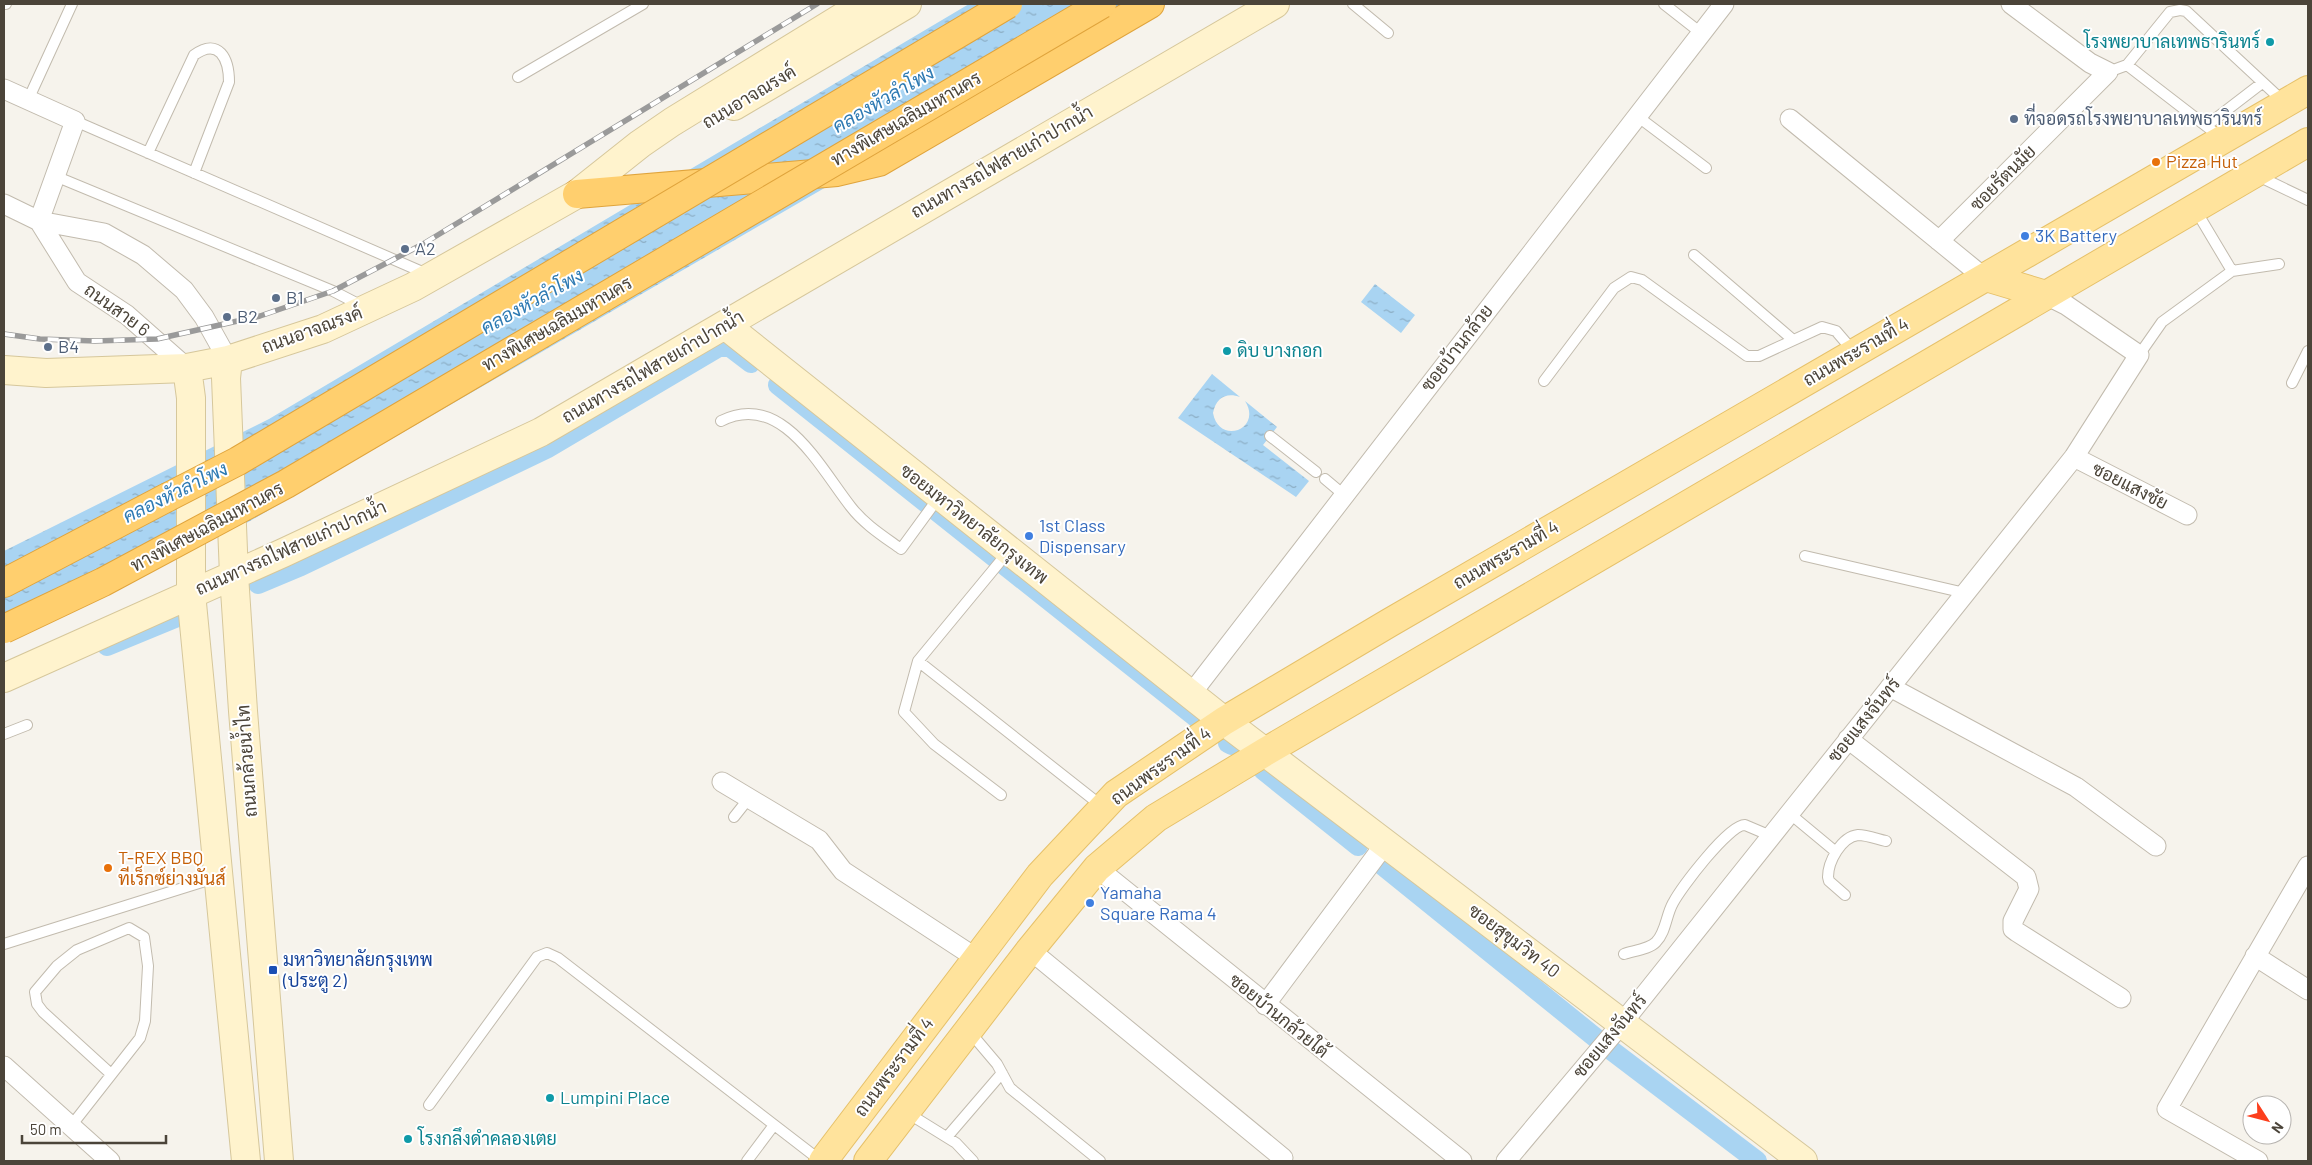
<svg xmlns="http://www.w3.org/2000/svg" width="2312" height="1165" font-family="Barlow,Sarabun,sans-serif">
<style>
.water{fill:url(#water-ripples)}
.lines{fill:none;stroke-linecap:round;stroke-linejoin:round}
.canal{stroke:#a9d4f2;stroke-width:20}
.lane-casing{stroke:#c2bbae;stroke-width:12}
.street-casing{stroke:#c2bbae;stroke-width:21}
.secondary-casing{stroke:#d6c79b;stroke-width:30}
.primary-casing{stroke:#e6c16a;stroke-width:30}
.highway-casing{stroke:#e0a43c;stroke-width:30}
.lane{stroke:#fff;stroke-width:10}
.street{stroke:#fff;stroke-width:19}
.secondary{stroke:#fff3cd;stroke-width:28}
.primary{stroke:#ffe39c;stroke-width:28}
.highway{stroke:#ffcf6e;stroke-width:28}
.rail-casing{stroke:#9a9a9a;stroke-width:5.5}
.rail{stroke:#fff;stroke-width:4;stroke-dasharray:11;stroke-linecap:butt}
.highway-bridge-casing{stroke:#e0a43c;stroke-width:30;stroke-linecap:butt}
.highway-bridge{stroke:#ffcf6e;stroke-width:28}
.culture-dot{fill:#0f9aa8;stroke:#fff;stroke-width:2}
.service-dot{fill:#5c6f8a;stroke:#fff;stroke-width:2}
.food-dot{fill:#e8710a;stroke:#fff;stroke-width:2}
.shop-dot{fill:#3f7fe0;stroke:#fff;stroke-width:2}
.transit-dot{fill:#1a4fb4;stroke:#fff;stroke-width:2}
.labels{text-anchor:middle;stroke-width:4;stroke-linejoin:round;paint-order:stroke}
.culture-label{font-size:18px;fill:#0d838f;stroke:#fff;text-anchor:start}
.street-label{font-size:18px;fill:#4b4439;stroke:#fff}
.service-label{font-size:18px;fill:#4e5e75;stroke:#fff;text-anchor:start}
.food-label{font-size:18px;fill:#c56008;stroke:#fff;text-anchor:start}
.shop-label{font-size:18px;fill:#366cbe;stroke:#fff;text-anchor:start}
.transit-label{font-size:18px;fill:#164399;stroke:#fff;text-anchor:start}
.water-label{font-size:19px;font-style:italic;fill:#2e7ab2;stroke:#fff}
</style>
<defs>
<pattern id="water-ripples" width="26" height="14" patternUnits="userSpaceOnUse" patternTransform="scale(1.25)"><rect width="26" height="14" fill="#a9d4f2"/><path d="M2 4q2-2 4 0t4 0M15 11q2-2 4 0t4 0" fill="none" stroke="#8caec5"/></pattern>
</defs>
<rect width="100%" height="100%" fill="#f6f3ec"/>
<path class="water" d="M 969,4 L 1142,4 L 243,525 L 4,636 L 4,551 L 269,419 Z
M 1375,284 L 1415,315 L 1401,333 L 1361,302 Z
M 1212,374 L 1240,397 C 1226,392 1216,398 1213,413 C 1219,446 1263,429 1245,401 L 1277,427 L 1263,445 L 1309,481 L 1296,497 L 1178,418 Z"/>
<g class="lines">
<path class="canal" d="M 778,385 L 1203,723
M 258,584 L 301,566 L 548,448 L 719,347 L 730,347 L 751,363
M 107,646 L 175,618
M 1228,743 L 1232,745
M 1263,770 L 1358,846
M 1377,861 L 1607,1047 L 1757,1161"/>
<defs>
<path id="lane" d="M 4,4 L 6,4
M 1353,4 L 1388,33
M 1664,4 L 1701,33
M 2127,65 L 2223,139
M 2108,72 L 2127,65 L 2170,12 L 2180,10 L 2186,11 L 2285,103
M 518,77 L 643,4
M 28,100 L 72,4
M 1637,116 L 1706,168
M 75,121 L 427,274
M 2206,126 L 2262,83
M 148,153 L 194,55 C 219,37 229,59 229,82 L 194,173
M 2256,175 L 2308,200
M 55,176 L 333,291 L 364,307
M 2195,209 L 2232,271
M 1694,255 L 1792,339
M 2139,355 L 2162,322 L 2232,271 L 2279,264
M 1544,381 L 1614,288 L 1631,277 L 1642,280 L 1747,356 L 1759,356 L 1822,327 L 1836,331 L 1854,352
M 2292,383 L 2308,351
M 721,421 C 782,390 820,468 851,507 C 864,524 883,536 901,549 L 939,497
M 1270,436 L 1316,472
M 1325,479 L 1344,495
M 1008,552 L 918,661 L 1103,807
M 1805,556 L 1965,593
M 918,661 L 904,712 L 934,744 L 1001,795
M 4,734 L 27,725
M 1789,813 L 1836,852
M 734,817 L 749,798
M 1845,895 L 1829,881 L 1828,877 C 1828,862 1841,837 1858,835 C 1867,835 1877,839 1886,841
M 4,944 L 218,877
M 1624,954 C 1632,951 1650,949 1656,942 C 1666,932 1666,915 1673,903 C 1681,888 1729,824 1745,825 L 1771,836
M 969,1031 L 997,1064 L 1010,1088 L 1100,1161
M 429,1105 L 537,957 L 547,953 L 558,958 L 821,1161
M 906,1112 L 956,1143 L 973,1161
M 71,1126 L 140,1038 L 145,1021 L 148,966 L 144,937 L 129,928 L 77,950 L 57,966 L 35,992 L 37,1004 L 43,1012 L 111,1074
M 947,1137 L 1002,1073
M 747,1161 L 774,1125"/>
<path id="street" d="M 4,89 L 75,121 L 39,221
M 1790,119 L 1976,271 L 1986,277
M 4,204 L 39,221 L 104,233 L 143,255 L 184,290 L 204,317 L 228,360
M 39,221 L 77,282 L 127,315 L 187,368
M 1939,241 L 2108,72 L 2090,63 L 2011,4
M 2074,457 L 2187,515
M 1890,687 L 2076,787 L 2156,846
M 1191,694 L 1724,4
M 1848,739 L 2026,877 L 2029,889 L 2013,921 L 2013,929 L 2017,932 L 2121,998
M 722,782 L 819,840 L 843,871 L 976,958
M 1097,868 L 1462,1161
M 1030,950 L 1283,1158
M 2255,956 L 2308,990
M 1265,1005 L 1385,844
M 4,1066 L 110,1161
M 1506,1161 L 1623,1022 L 2074,457 L 2139,355 L 2066,305 L 2046,295
M 2258,1161 L 2167,1109 L 2308,866"/>
<path id="secondary" d="M 734,106 L 907,4
M 725,325 L 1224,721 L 1803,1161
M 228,360 L 226,378 L 234,575 L 243,711 L 279,1161
M 187,368 L 191,398 L 191,593 L 246,1161
M 4,370 L 46,373 L 187,368 L 228,360 L 323,329 L 413,287 L 577,194 L 640,144 L 672,122 L 864,4
M 4,678 L 283,553 L 541,432 L 1275,4"/>
<path id="primary" d="M 1986,277 L 2046,295
M 823,1161 L 1040,875 L 1116,794 L 1224,721 L 1389,623 L 2308,90
M 868,1161 L 1030,950 L 1097,868 L 1156,818 L 1265,752 L 2308,142"/>
<path id="highway" d="M 577,194 L 837,172 L 879,162 L 1150,4
M 4,583 L 168,497"/>
</defs>
<use href="#lane" class="lane-casing"/>
<use href="#street" class="street-casing"/>
<use href="#secondary" class="secondary-casing"/>
<use href="#primary" class="primary-casing"/>
<use href="#highway" class="highway-casing"/>
<use href="#lane" class="lane"/>
<use href="#street" class="street"/>
<use href="#secondary" class="secondary"/>
<use href="#primary" class="primary"/>
<use href="#highway" class="highway"/>
<defs>
<path id="rail" d="M 4,334 L 40,339 L 95,341 L 157,339 L 260,316 L 333,291 L 423,244 L 817,4"/>
</defs>
<use href="#rail" class="rail-casing"/>
<use href="#rail" class="rail"/>
<defs>
<path id="highway-bridge" d="M 168,497 L 238,461 L 1008,4
M 4,629 L 103,582 L 286,484 L 1102,4"/>
</defs>
<use href="#highway-bridge" class="highway-bridge-casing"/>
<use href="#highway-bridge" class="highway-bridge"/>
</g>
<g class="culture-dot">
<circle cx="2270" cy="42" r="5"/>
<circle cx="1227" cy="351" r="5"/>
<circle cx="550" cy="1098" r="5"/>
<circle cx="408" cy="1139" r="5"/>
</g>
<g class="service-dot">
<circle cx="2014" cy="119" r="5"/>
<circle cx="405" cy="249" r="5"/>
<circle cx="276" cy="298" r="5"/>
<circle cx="227" cy="317" r="5"/>
<circle cx="48" cy="347" r="5"/>
</g>
<g class="food-dot">
<circle cx="2156" cy="162" r="5"/>
<circle cx="108" cy="868" r="5"/>
</g>
<g class="shop-dot">
<circle cx="2025" cy="236" r="5"/>
<circle cx="1029" cy="536" r="5"/>
<circle cx="1090" cy="903" r="5"/>
</g>
<rect class="transit-dot" x="268" y="965" width="10" height="10" rx="2.5"/>
<g class="labels">
<g class="culture-label">
<text x="2260" y="48" text-anchor="end">โรงพยาบาลเทพธารินทร์</text>
<text x="1237" y="357">ดิบ บางกอก</text>
<text x="560" y="1104">Lumpini Place</text>
<text x="418" y="1145">โรงกลึงดำคลองเตย</text>
</g>
<g class="street-label">
<text transform="translate(749 97) rotate(-31)" y="6">ถนนอาจณรงค์</text>
<text transform="translate(906 119) rotate(-30)" y="6">ทางพิเศษเฉลิมมหานคร</text>
<text transform="translate(1002 162) rotate(-30)" y="6">ถนนทางรถไฟสายเก่าปากน้ำ</text>
<text transform="translate(2003 178) rotate(-45)" y="6">ซอยรัตนมัย</text>
<text transform="translate(117 310) rotate(36)" y="6">ถนนสาย 6</text>
<text transform="translate(557 324) rotate(-30)" y="6">ทางพิเศษเฉลิมมหานคร</text>
<text transform="translate(312 330) rotate(-20)" y="6">ถนนอาจณรงค์</text>
<text transform="translate(1457 348) rotate(-52)" y="6">ซอยบ้านกล้วย</text>
<text transform="translate(1856 352) rotate(-30)" y="6">ถนนพระรามที่ 4</text>
<text transform="translate(653 367) rotate(-30)" y="6">ถนนทางรถไฟสายเก่าปากน้ำ</text>
<text transform="translate(2130 486) rotate(27)" y="6">ซอยแสงชัย</text>
<text transform="translate(974 524) rotate(38)" y="6">ซอยมหาวิทยาลัยกรุงเทพ</text>
<text transform="translate(207 527) rotate(-28)" y="6">ทางพิเศษเฉลิมมหานคร</text>
<text transform="translate(291 548) rotate(-24)" y="6">ถนนทางรถไฟสายเก่าปากน้ำ</text>
<text transform="translate(1506 555) rotate(-30)" y="6">ถนนพระรามที่ 4</text>
<text transform="translate(1864 720) rotate(-51)" y="6">ซอยแสงจันทร์</text>
<text transform="translate(247 761) rotate(-94)" y="6">ถนนกล้วยน้ำไท</text>
<text transform="translate(1161 766) rotate(-36)" y="6">ถนนพระรามที่ 4</text>
<text transform="translate(1514 941) rotate(37)" y="6">ซอยสุขุมวิท 40</text>
<text transform="translate(1279 1016) rotate(39)" y="6">ซอยบ้านกล้วยใต้</text>
<text transform="translate(1610 1036) rotate(-50)" y="6">ซอยแสงจันทร์</text>
<text transform="translate(894 1067) rotate(-53)" y="6">ถนนพระรามที่ 4</text>
</g>
<g class="service-label">
<text x="2024" y="125">ที่จอดรถโรงพยาบาลเทพธารินทร์</text>
<text x="415" y="255">A2</text>
<text x="286" y="304">B1</text>
<text x="237" y="323">B2</text>
<text x="58" y="353">B4</text>
</g>
<g class="food-label">
<text x="2166" y="168">Pizza Hut</text>
<text x="118" y="864">T-REX BBQ<tspan x="118" dy="21">ทีเร็กซ์ย่างมันส์</tspan></text>
</g>
<g class="shop-label">
<text x="2035" y="242">3K Battery</text>
<text x="1039" y="532">1st Class<tspan x="1039" dy="21">Dispensary</tspan></text>
<text x="1100" y="899">Yamaha<tspan x="1100" dy="21">Square Rama 4</tspan></text>
</g>
<g class="transit-label">
<text x="283" y="966">มหาวิทยาลัยกรุงเทพ<tspan x="283" dy="21">(ประตู 2)</tspan></text>
</g>
<g class="water-label">
<text transform="translate(883 99) rotate(-30)" y="7">คลองหัวลำโพง</text>
<text transform="translate(532 301) rotate(-29)" y="7">คลองหัวลำโพง</text>
<text transform="translate(175 492) rotate(-26)" y="7">คลองหัวลำโพง</text>
</g>
</g>
<rect width="2312" height="1165" fill="none" stroke="#4b4439" stroke-width="10"/>
<g transform="translate(2267 1120) rotate(126)"><circle r="24" fill="#ffffff" stroke="#b7b4b0"/>
<path d="M0-4L9 19L0 12L-9 19Z" fill="#fc3f1d"/>
<text y="-8" font-size="14" font-weight="bold" text-anchor="middle" fill="#4b4439">N</text>
</g>
<path d="M22 1135v8h144v-8" fill="none" stroke="#4b4439" stroke-width="2.5"/>
<text x="30" y="1135" font-size="15" fill="#4b4439" stroke="#ffffff" stroke-width="4" paint-order="stroke">50 m</text>
</svg>
